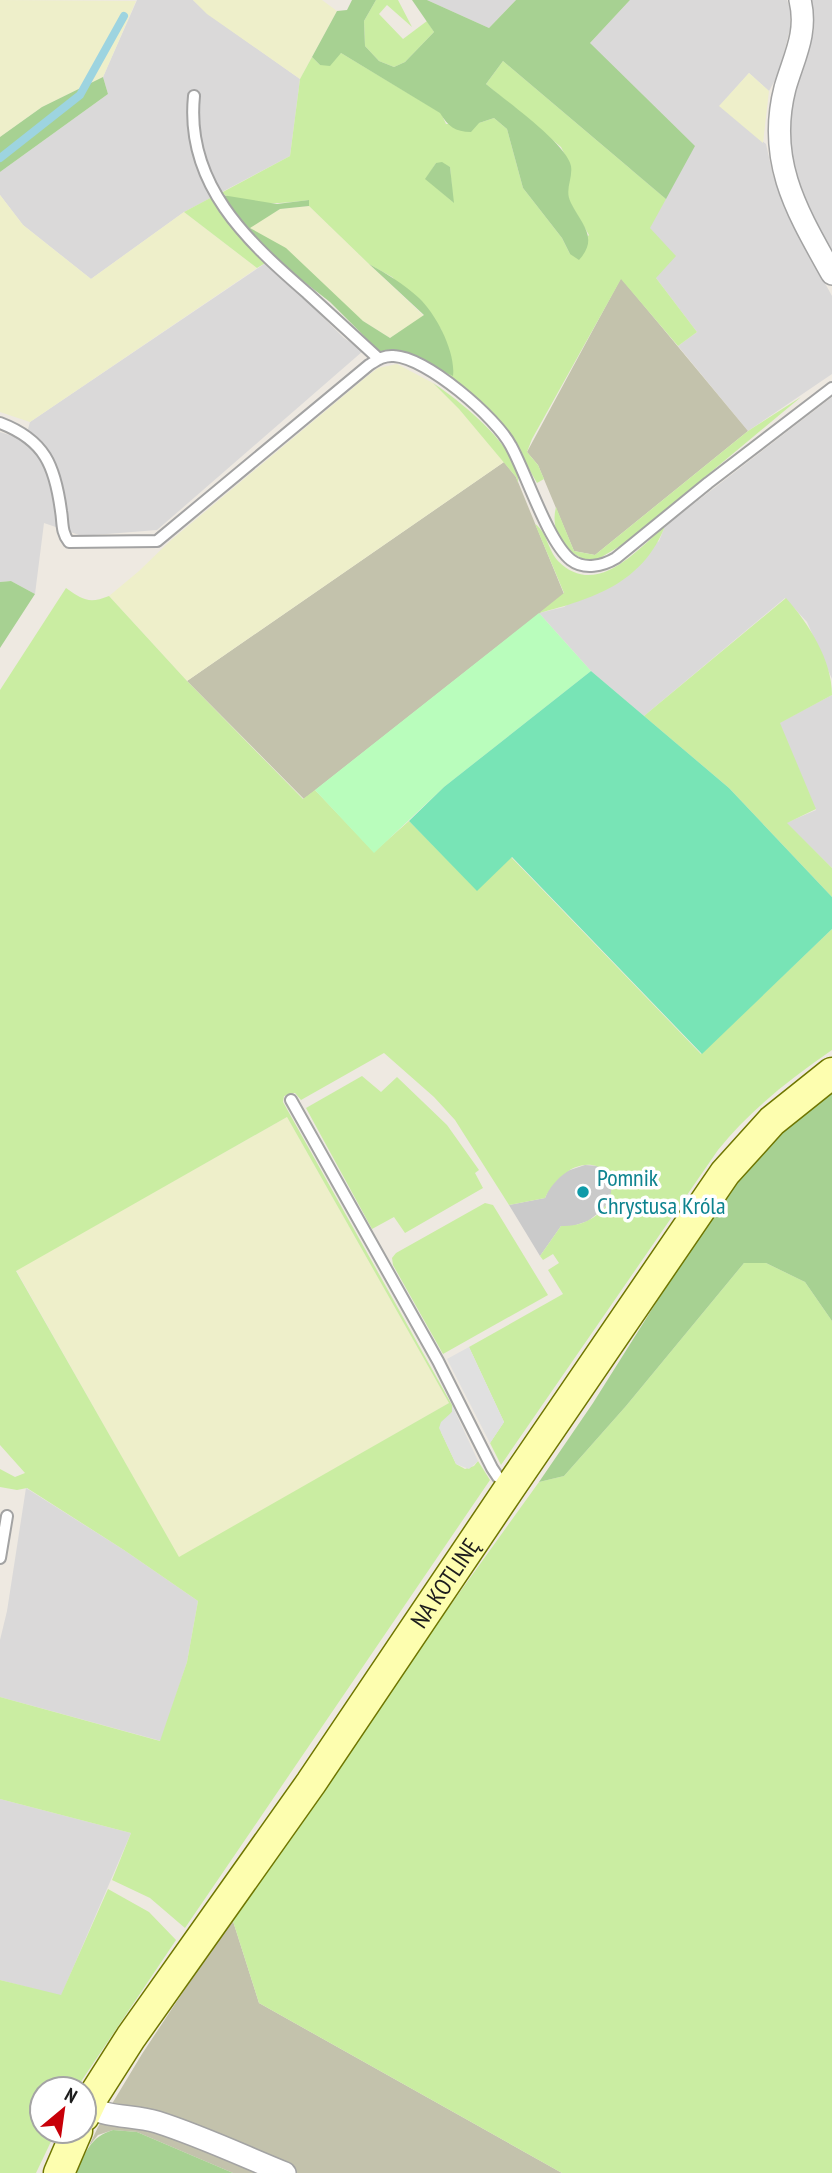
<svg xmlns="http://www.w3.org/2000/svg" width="832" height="2173" font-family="'PT Sans Narrow',sans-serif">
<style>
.residential{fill:#dad9d9}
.religious{fill:#cacaca}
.construction{fill:#c3c2ac}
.farmland{fill:#eeefca}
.grass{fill:#caeda2;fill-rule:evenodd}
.forest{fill:#a7d192}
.park{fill:#b9fdbc}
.pitch{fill:#78e4b6}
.parking{fill:#e0e0e0}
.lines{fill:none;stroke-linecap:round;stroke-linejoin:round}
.stream{stroke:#9dd4e0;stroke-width:8}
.lane-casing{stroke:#a3a3a3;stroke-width:14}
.street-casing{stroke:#a3a3a3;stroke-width:24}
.secondary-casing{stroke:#6f7600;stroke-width:33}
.lane{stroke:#fff;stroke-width:10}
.street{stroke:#fff;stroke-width:21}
.secondary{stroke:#fdfeaf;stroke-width:30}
.culture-dot{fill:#0f9aa8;stroke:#fff;stroke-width:2.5}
.labels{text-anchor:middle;stroke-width:7;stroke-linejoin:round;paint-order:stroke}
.culture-label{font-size:24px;fill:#0d838f;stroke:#fff;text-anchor:start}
.street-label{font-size:24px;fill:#1c1c1c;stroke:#fff}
</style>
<rect width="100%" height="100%" fill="#eee9e1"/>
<path class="residential" d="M 137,0 L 193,0 L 208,14 L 300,79 L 290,156 L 184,212 L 91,279 L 23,225 L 0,195 L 0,172 L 108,94 L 103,77 Z
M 427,0 L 516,0 L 489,28 Z
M 630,0 L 787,0 L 790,8 L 790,29 L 779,73 L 769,91 L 749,73 L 720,106 L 766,144 L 773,175 L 791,221 L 832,296 L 832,374 L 748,431 L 678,346 L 697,332 L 656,278 L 650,228 L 590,43 Z
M 807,0 L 832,0 L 832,257 L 805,205 L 792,170 L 789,126 L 793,90 L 814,30 Z
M 267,262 L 344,338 L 363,351 L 157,530 L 82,536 L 44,523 L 35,594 L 11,581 L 0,582 L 0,432 L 25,440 L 30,422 Z
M 832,397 L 832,679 L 807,622 L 785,598 L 644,716 L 591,671 L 539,613 L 564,607 L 659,541 L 665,526 Z
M 832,695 L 832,868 L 786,823 L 816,810 L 779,723 Z
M 26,1488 L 124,1550 L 198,1601 L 187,1662 L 161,1741 L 0,1697 L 0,1640 L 7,1611 Z
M 0,1799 L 131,1833 L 61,1996 L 0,1980 Z"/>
<path class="religious" d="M 585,1165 L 598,1166 L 608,1173 L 613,1186 L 609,1201 L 602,1210 L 588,1221 L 573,1226 L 561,1226 L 540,1256 L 509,1205 L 545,1198 L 550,1186 L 557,1178 L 567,1171 Z"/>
<path class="construction" d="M 621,278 L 748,431 L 595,555 L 574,551 L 538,465 L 527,452 Z
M 504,462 L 516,477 L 564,594 L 304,799 L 187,681 Z
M 232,1918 L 259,2003 L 562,2173 L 233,2173 L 137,2132 L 113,2130 L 98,2135 L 89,2146 L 98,2127 L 142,2054 Z"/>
<path class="farmland" d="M 0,0 L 136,1 L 103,77 L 42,107 L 0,137 Z
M 193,0 L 322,0 L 337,11 L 300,79 L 207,14 Z
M 749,73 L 769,91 L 763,143 L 719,106 Z
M 0,195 L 23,225 L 91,279 L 184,212 L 257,268 L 30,422 L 0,412 Z
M 309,206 L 369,264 L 424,316 L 390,338 L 363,321 L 249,227 L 280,209 Z
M 397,364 L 433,383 L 459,409 L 504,462 L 187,681 L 109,596 L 139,571 L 170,541 L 365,378 L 378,368 Z
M 287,1117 L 449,1403 L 179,1558 L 16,1270 Z"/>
<path class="grass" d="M 376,0 L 398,0 L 412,27 L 387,5 L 379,14 L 403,39 L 427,21 L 434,32 L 405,62 L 394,67 L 379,61 L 365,46 L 364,21 Z
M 341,53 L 441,113 L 446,124 L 479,123 L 494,118 L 507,129 L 523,188 L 562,238 L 570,254 L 589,235 L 569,201 L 567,190 L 571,167 L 561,147 L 486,84 L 503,61 L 666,199 L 650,228 L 676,256 L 656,278 L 697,332 L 678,346 L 621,279 L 532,439 L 527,452 L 538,465 L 544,479 L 537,483 L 513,441 L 423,361 L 453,375 L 441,329 L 392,277 L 369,264 L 309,206 L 309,200 C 280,204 247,207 221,193 L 290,156 L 300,79 L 312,57 L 320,65 ZM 436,163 L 450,167 L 453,202 L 426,179 Z
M 214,196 L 237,233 L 267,262 L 257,268 L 184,212 Z
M 433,383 C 460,401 521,449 518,483 L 516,477 L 459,409 Z
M 801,397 L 627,542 L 593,562 C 568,556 549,534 556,507 L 574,551 L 595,555 L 748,431 Z
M 535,524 C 547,532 548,550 558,561 C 596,599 636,551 665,526 C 643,583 593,599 539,613 L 564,593 Z
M 66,588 C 83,600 89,604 109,596 L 187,681 L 303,799 L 315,790 L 374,852 L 409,821 L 477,890 L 511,857 L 701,1054 L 832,929 L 832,1050 C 790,1079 750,1110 718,1150 L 501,1465 L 490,1443 L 504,1422 L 469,1347 L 563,1294 L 548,1270 L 559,1263 L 553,1254 L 543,1260 L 540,1256 L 561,1226 C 590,1228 622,1204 608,1173 C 585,1152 555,1175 545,1198 L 509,1205 L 455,1120 L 434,1097 L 384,1053 L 301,1100 L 295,1093 L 284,1096 L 283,1102 L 452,1405 L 453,1410 L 441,1432 L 456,1464 L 465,1469 L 474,1466 L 478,1461 L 490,1480 L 185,1928 L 150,1898 L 112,1880 L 131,1833 L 0,1799 L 0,1697 L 160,1741 L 187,1662 L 198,1601 L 124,1550 L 27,1488 L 17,1490 L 0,1487 L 0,1469 L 15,1477 L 25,1473 L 0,1445 L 0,690 ZM 287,1117 L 449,1403 L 179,1557 L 16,1271 Z
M 786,598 C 809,624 832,660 832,695 L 780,723 L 816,809 L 787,823 L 832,868 L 832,897 L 729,788 L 644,716 Z
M 362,1076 L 381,1092 L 397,1077 L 447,1125 L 479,1170 L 475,1173 L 483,1188 L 405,1233 L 394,1217 L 372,1229 L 306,1108 Z
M 485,1203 L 493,1205 L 548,1295 L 443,1354 L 393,1265 L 392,1258 L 396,1253 Z
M 744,1263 L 766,1263 L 805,1282 L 832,1321 L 832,2173 L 562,2173 L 259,2003 L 232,1918 L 337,1763 L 539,1482 L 564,1476 L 626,1406 Z
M 108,1889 L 149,1912 L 176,1940 L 76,2089 L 42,2089 L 42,2131 L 56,2131 L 36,2173 L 0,2173 L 0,1980 L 61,1995 Z"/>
<path class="forest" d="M 352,0 L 376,0 L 364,21 L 365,46 L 379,61 L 394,67 L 405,62 L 434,32 L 412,0 L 427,0 L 489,28 L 516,0 L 630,0 L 590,43 L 695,146 L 666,199 L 503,61 L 486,84 C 505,100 567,144 571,166 C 573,179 564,190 571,203 C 582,225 599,238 579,260 L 570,254 L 562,238 L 523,188 L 507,129 L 494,118 L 479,123 L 471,132 C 455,132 448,126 440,113 L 341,53 L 330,66 L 320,65 L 312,57 L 337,11 L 347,10 Z
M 103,77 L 108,94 L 0,172 L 0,137 L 42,107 Z
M 442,162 L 450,167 L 454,203 L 425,179 L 436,163 Z
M 222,195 L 277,204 L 309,200 L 309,206 L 280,209 L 250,228 L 286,248 L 363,321 L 390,338 L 424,315 L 369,264 C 387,274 404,284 419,298 C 436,314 456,352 453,376 L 404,352 L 380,352 L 330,302 L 271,256 L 240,223 Z
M 11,581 L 35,594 L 0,648 L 0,582 Z
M 832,1092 L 832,1321 L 805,1282 L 766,1263 L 744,1263 L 626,1406 L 564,1476 L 539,1482 L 593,1403 L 688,1252 L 747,1168 L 799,1114 Z
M 113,2130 L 137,2132 L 233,2173 L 76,2173 C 86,2152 90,2137 113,2130 Z"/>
<path class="park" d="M 539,613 L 591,671 L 444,787 L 374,853 L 315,790 Z"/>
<path class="pitch" d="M 591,671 L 729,788 L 832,897 L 832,929 L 702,1054 L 512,857 L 477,891 L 409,821 L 444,787 Z"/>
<path class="parking" d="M 469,1347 L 504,1422 L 490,1443 L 447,1359 Z
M 452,1405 L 478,1461 L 469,1469 L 456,1464 L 439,1428 L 441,1422 L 452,1412 Z"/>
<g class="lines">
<path class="stream" d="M 0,158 L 80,95 L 124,16"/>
<defs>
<path id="lane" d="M 194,96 C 185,184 247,241 307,293 C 331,315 355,337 379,359
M 0,423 C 45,440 55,466 61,511 C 63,522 61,532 69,542 L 157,541 L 369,365 C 377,360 384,355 394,356 C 427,358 496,417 511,446 C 526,473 548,542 571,560 C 584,570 603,566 616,558 L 708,483 L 832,388
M 291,1100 L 438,1361 L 492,1468 L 498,1477 L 508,1484
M 0,1558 L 7,1516"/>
<path id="street" d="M 800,0 C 808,33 794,57 785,88 C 766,162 798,213 832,274
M 88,2107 C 109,2118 135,2115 157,2122 C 201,2136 243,2156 285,2173"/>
<g id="secondary">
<path id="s1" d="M 84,2116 L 94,2095 L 131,2037 L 311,1783 L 511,1486 L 725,1173 L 772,1121 L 832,1073"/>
<path d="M 59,2173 L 77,2131"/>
</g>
</defs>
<use href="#lane" class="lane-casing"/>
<use href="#street" class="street-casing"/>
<use href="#secondary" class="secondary-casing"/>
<use href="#lane" class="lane"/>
<use href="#street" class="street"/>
<use href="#secondary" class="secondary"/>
</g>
<circle class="culture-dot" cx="583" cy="1192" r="7"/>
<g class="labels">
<g class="culture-label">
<text x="597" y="1186">Pomnik<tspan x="597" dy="28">Chrystusa Króla</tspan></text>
</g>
<g class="street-label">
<text dy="8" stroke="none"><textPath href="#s1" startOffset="644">NA KOTLINĘ</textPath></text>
</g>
</g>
<g transform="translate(63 2110) rotate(29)"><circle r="33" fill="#ffffff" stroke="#a4a4a4" stroke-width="2"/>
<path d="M0-5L12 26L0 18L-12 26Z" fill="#c80009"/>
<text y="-10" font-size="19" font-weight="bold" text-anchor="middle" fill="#1c1c1c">N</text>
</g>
</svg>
